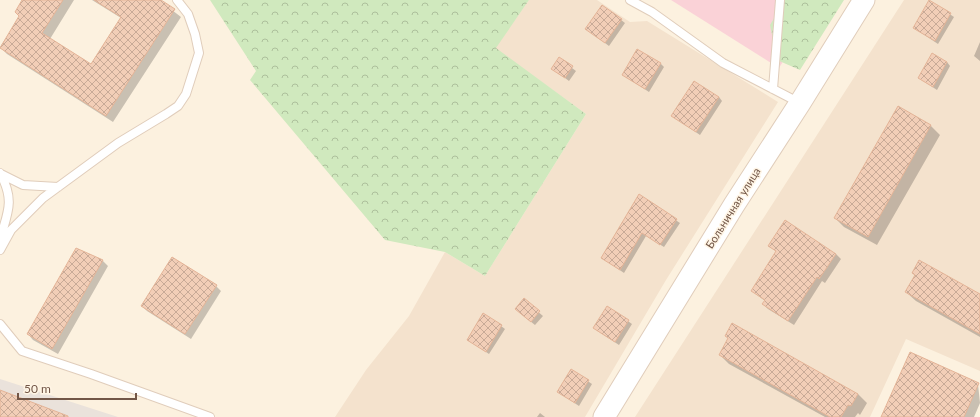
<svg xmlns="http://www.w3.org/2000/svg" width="980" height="417" font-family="Lato,sans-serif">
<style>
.residential{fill:#f4e2cd}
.industrial{fill:#eae2db}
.medical{fill:#fad2d7}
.forest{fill:url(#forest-crowns)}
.shadow{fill:#0003}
.building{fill:url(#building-cross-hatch);stroke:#e4b497}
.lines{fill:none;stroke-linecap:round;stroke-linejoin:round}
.service-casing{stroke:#e0cdbb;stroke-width:10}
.tertiary-casing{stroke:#e0cdbb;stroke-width:23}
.service{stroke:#fff;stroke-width:8}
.tertiary{stroke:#fff;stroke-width:21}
.labels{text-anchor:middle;stroke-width:3;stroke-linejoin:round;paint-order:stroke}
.street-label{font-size:11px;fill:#725647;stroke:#fff5e5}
</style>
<defs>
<pattern id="forest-crowns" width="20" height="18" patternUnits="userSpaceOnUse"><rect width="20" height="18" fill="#d0e9be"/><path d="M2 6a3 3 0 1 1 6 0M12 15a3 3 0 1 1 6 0" fill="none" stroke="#adc09c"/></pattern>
<pattern id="building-cross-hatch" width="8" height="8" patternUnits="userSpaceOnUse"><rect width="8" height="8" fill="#f2ceb7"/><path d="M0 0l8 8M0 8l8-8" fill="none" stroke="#c8aa97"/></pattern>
</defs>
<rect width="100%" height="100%" fill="#fcf1df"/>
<path class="residential" d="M 529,0 L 597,0 L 630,22 L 647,21 L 778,102 L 666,280 L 585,417 L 335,417 L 366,370 L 409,316 L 445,252 L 485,276 L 586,114 L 495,48 Z
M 904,0 L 980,0 L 980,371 L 906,339 L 870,417 L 635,417 Z"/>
<path class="industrial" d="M 0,379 L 118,417 L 0,417 Z"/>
<path class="medical" d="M 671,0 L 820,0 L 779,68 Z"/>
<path class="forest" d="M 210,0 L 529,0 L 496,48 L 586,114 L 485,276 L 445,252 L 385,240 L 250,80 L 256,71 Z
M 785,0 L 844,0 L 800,70 L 777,60 L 770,25 Z"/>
<path class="shadow" d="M 24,0 L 74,0 L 50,39 L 91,65 L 121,18 L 92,0 L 159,0 L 181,17 L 113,122 L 7,54 L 0,47 L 20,16 Z
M 930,1 L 954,17 L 938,44 L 914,28 Z
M 603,6 L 625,23 L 609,46 L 590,32 Z
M 980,42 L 980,61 L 974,56 Z
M 560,59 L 576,71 L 569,81 L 553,69 Z
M 947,62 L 950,66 L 937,90 L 919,78 Z
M 660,63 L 664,67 L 649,92 L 623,75 Z
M 719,97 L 722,101 L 700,135 L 672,116 Z
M 898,107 L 931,126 L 940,135 L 877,245 L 844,227 L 835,218 Z
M 639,196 L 680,223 L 664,247 L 646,236 L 624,273 L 602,258 Z
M 769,246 L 836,254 L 841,259 L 825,283 L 822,281 L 794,325 L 768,309 L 763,304 L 765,301 L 752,291 L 777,252 Z
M 102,260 L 108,266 L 58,354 L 33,340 L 28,334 Z
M 913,273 L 980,296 L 980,337 L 916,301 L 906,292 L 915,275 Z
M 216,286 L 221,291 L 191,339 L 147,311 L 142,306 Z
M 524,300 L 543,316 L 535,325 L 520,313 Z
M 608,307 L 632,324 L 619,345 L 598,331 Z
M 733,325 L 858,394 L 867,403 L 860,415 L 858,413 L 855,417 L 825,417 L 729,364 L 720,355 L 729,338 Z
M 501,326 L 505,329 L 489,354 L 468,340 Z
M 910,354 L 978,384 L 980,403 L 974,417 L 884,417 Z
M 571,370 L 592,384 L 579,406 L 558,392 Z
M 540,413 L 545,417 L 537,417 Z"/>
<path class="building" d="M 22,0 L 63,0 L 42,33 L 91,64 L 121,17 L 94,0 L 161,0 L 175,9 L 106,116 L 0,48 L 19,16 L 15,12 Z
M 929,0 L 951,13 L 935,41 L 913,28 Z
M 602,5 L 622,19 L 605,43 L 585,29 Z
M 637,49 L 661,63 L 645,89 L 622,75 Z
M 932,53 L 947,62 L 933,87 L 918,78 Z
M 559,57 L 573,66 L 565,78 L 551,69 Z
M 694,81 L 719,97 L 696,132 L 671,116 Z
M 898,106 L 931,125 L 868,237 L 834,218 Z
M 639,194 L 677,219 L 660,245 L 642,233 L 620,270 L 601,258 Z
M 785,220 L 836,254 L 819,279 L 817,277 L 788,321 L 762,304 L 765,300 L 751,291 L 776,251 L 768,246 Z
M 76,248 L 103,260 L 52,349 L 27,334 Z
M 172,257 L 217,285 L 185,334 L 141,306 Z
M 919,260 L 980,294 L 980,334 L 905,292 L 915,275 L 912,273 Z
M 524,298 L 540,311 L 531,322 L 515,309 Z
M 607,306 L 629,320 L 615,342 L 593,328 Z
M 483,313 L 502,325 L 486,352 L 467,340 Z
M 732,323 L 858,394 L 851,406 L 848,405 L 841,417 L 830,417 L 719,355 L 728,338 L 725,336 Z
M 910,352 L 979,383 L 964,417 L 881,417 Z
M 571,369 L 589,380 L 575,403 L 557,392 Z
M 0,390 L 68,416 L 68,417 L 0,417 Z"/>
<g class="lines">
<defs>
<path id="service" d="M 630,0 L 652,12 L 723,63 L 800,103
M 773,89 L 780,0
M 0,173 C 15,200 8,212 0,239
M 1,174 L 23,185 L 58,187
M 0,250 L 11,230 L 43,198 L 118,143 L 166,114 L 178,106 L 186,94 L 199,53 L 195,34 L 188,14 L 177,0
M 0,324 L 22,351 L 91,374 L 210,417"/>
<path id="tertiary" d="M 604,417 L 734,205 L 800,103 L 864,0"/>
</defs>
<use href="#service" class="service-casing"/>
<use href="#tertiary" class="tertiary-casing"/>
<use href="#service" class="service"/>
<use href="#tertiary" class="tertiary"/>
</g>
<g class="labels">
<g class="street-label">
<text transform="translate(733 208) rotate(-58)" y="4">Больничная улица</text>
</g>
</g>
<path d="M18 393v6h118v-6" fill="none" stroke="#725647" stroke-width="2"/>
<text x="24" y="393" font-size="12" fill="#725647" stroke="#fff5e5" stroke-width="3" paint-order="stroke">50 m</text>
</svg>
